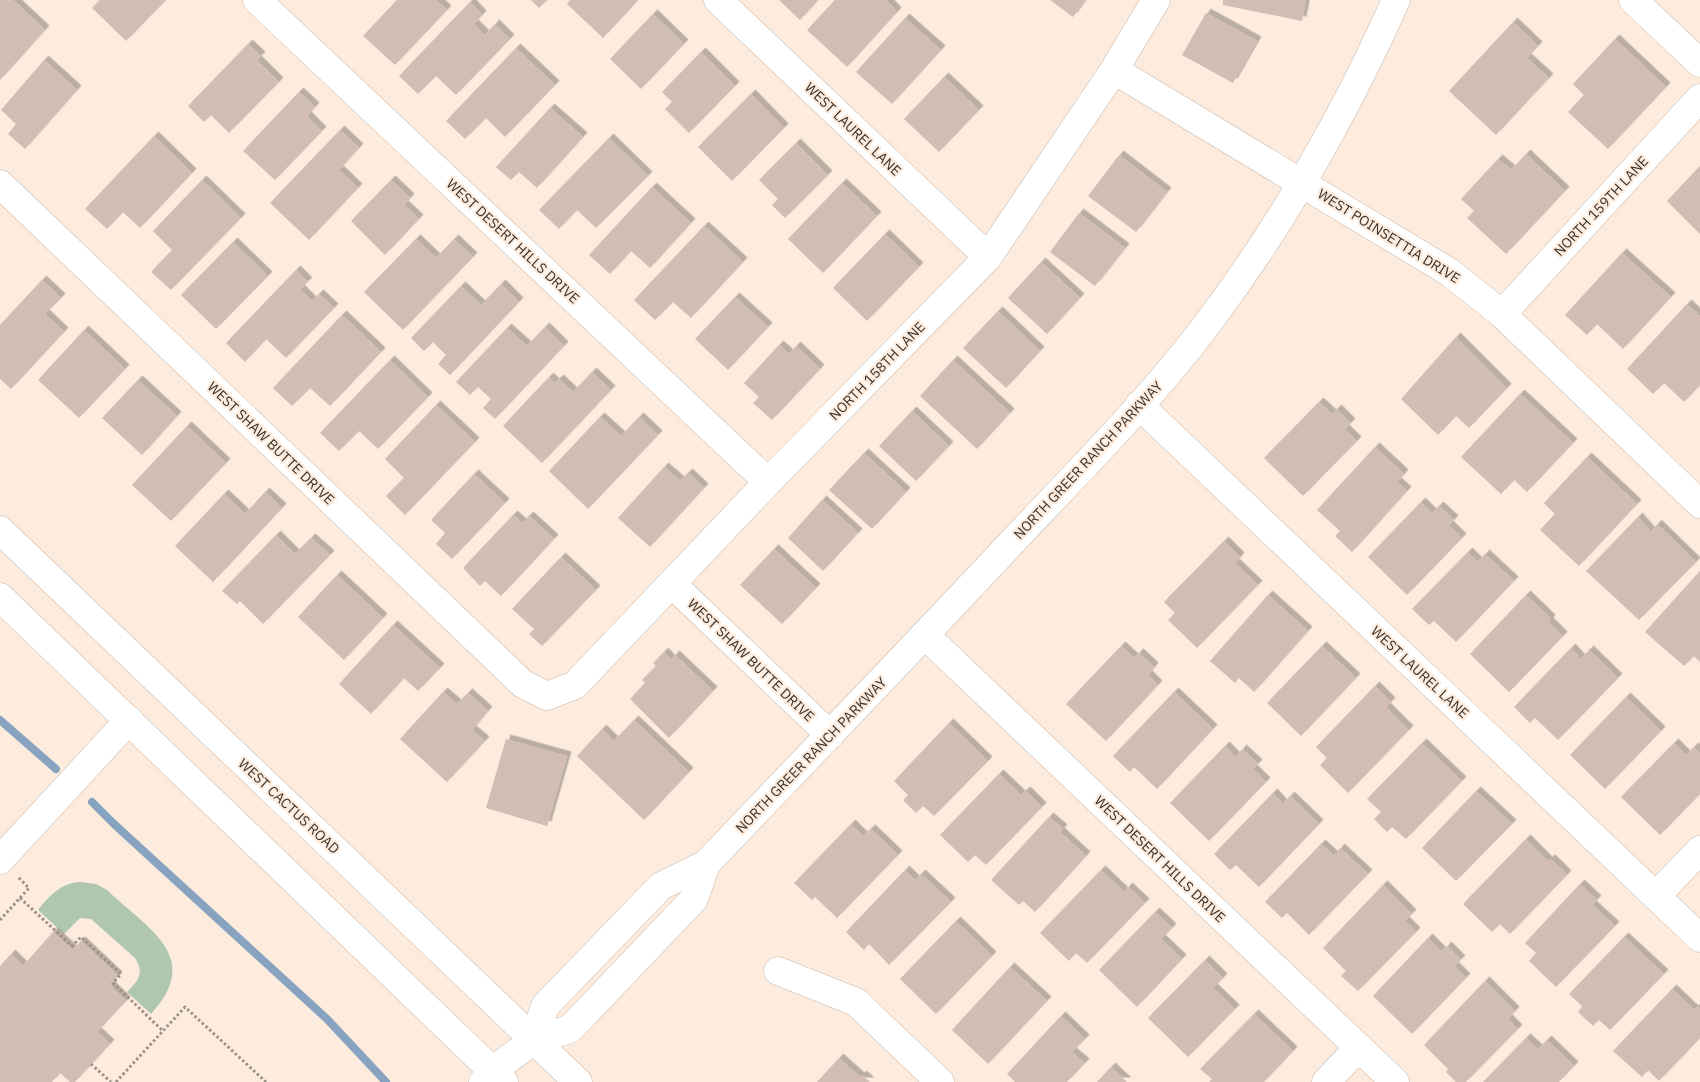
<svg xmlns="http://www.w3.org/2000/svg" width="1700" height="1082" font-family="'IBM Plex Sans',sans-serif">
<style>
.green{fill:#afc6b0}
.lines{fill:none;stroke-linecap:round;stroke-linejoin:round}
.stream{stroke:#87a3c0;stroke-width:8}
.building{fill:#d1bcb6;filter:url(#shadow)}
.minor-casing{stroke:#c8b8ab;stroke-width:29}
.major-casing{stroke:#c8b8ab;stroke-width:29}
.path{stroke:#9c9187;stroke-width:3;stroke-dasharray:2.5 2.5;stroke-linecap:butt}
.minor{stroke:#fff;stroke-width:28}
.major{stroke:#fff;stroke-width:28}
.labels{text-anchor:middle;stroke-width:4.5;stroke-linejoin:round;paint-order:stroke}
.street-label{font-size:14px;fill:#38322d;stroke:#fdecde}
</style>
<defs>
<filter id="shadow"><feDropShadow dx="4.5" dy="-4.5" stdDeviation="0" flood-color="#0004"/></filter>
</defs>
<rect width="100%" height="100%" fill="#fdecde"/>
<path class="green" d="M 80,882 L 96,884 L 107,890 C 148,929 204,957 151,1014 L 127,992 C 138,981 145,973 135,958 L 91,919 L 80,918 L 64,934 L 38,910 C 49,896 61,883 80,882 Z"/>
<g class="lines">
<path class="stream" d="M 0,720 L 56,769
M 92,802 L 114,824 L 327,1019 L 386,1082"/>
</g>
<path class="building" d="M 0,0 L 13,0 L 45,30 L 0,80 Z
M 100,0 L 166,0 L 126,41 L 92,8 Z
M 397,0 L 436,0 L 447,10 L 395,65 L 363,36 Z
M 531,0 L 547,0 L 539,8 Z
M 570,0 L 638,0 L 603,38 L 567,4 Z
M 779,0 L 818,0 L 800,20 Z
M 835,0 L 886,0 L 897,12 L 847,67 L 807,30 Z
M 1050,0 L 1085,0 L 1073,17 Z
M 1223,0 L 1306,0 L 1302,21 L 1223,5 Z
M 470,2 L 482,15 L 474,24 L 485,35 L 495,24 L 510,39 L 456,95 L 436,76 L 418,94 L 399,76 Z
M 1206,13 L 1257,41 L 1233,83 L 1182,55 Z
M 653,14 L 684,44 L 641,89 L 610,59 Z
M 905,18 L 941,50 L 892,104 L 856,72 Z
M 1513,22 L 1538,46 L 1527,58 L 1549,78 L 1496,135 L 1449,91 Z
M 1615,39 L 1666,87 L 1608,149 L 1568,112 L 1584,95 L 1573,84 Z
M 248,44 L 261,56 L 257,60 L 279,82 L 229,133 L 211,115 L 204,122 L 188,106 Z
M 516,48 L 555,85 L 505,137 L 486,118 L 465,139 L 446,121 Z
M 701,52 L 735,86 L 689,133 L 665,109 L 672,102 L 662,92 Z
M 44,60 L 77,90 L 25,149 L 8,134 L 16,124 L 1,110 Z
M 944,77 L 979,110 L 939,152 L 904,119 Z
M 299,92 L 315,107 L 307,116 L 322,131 L 275,180 L 243,151 Z
M 751,94 L 784,128 L 732,181 L 698,147 Z
M 550,108 L 583,137 L 537,188 L 519,172 L 511,180 L 496,167 Z
M 340,130 L 359,148 L 339,170 L 358,188 L 309,240 L 270,203 Z
M 154,136 L 192,173 L 140,228 L 123,212 L 107,229 L 85,209 Z
M 609,138 L 648,176 L 596,228 L 577,210 L 559,229 L 539,210 Z
M 796,143 L 828,175 L 785,218 L 772,205 L 778,199 L 759,180 Z
M 1526,154 L 1565,191 L 1506,254 L 1467,218 L 1474,211 L 1461,199 L 1498,159 L 1511,170 Z
M 1119,155 L 1167,192 L 1136,232 L 1088,196 Z
M 1700,166 L 1700,234 L 1667,201 Z
M 202,180 L 241,218 L 171,290 L 151,272 L 172,250 L 153,231 Z
M 391,180 L 410,198 L 404,205 L 419,219 L 385,255 L 351,221 Z
M 842,183 L 877,216 L 823,273 L 788,239 Z
M 652,187 L 691,223 L 650,268 L 631,251 L 610,274 L 589,255 Z
M 1079,213 L 1125,248 L 1095,286 L 1050,252 Z
M 704,226 L 743,262 L 691,318 L 673,302 L 655,320 L 634,300 Z
M 885,234 L 919,267 L 867,321 L 833,288 Z
M 416,239 L 436,258 L 454,239 L 473,257 L 403,330 L 364,292 Z
M 233,242 L 268,276 L 216,329 L 181,295 Z
M 1622,253 L 1671,297 L 1623,349 L 1597,324 L 1587,335 L 1565,315 Z
M 1041,262 L 1080,298 L 1047,334 L 1008,298 Z
M 296,270 L 308,282 L 300,289 L 312,301 L 319,294 L 334,308 L 286,358 L 266,339 L 245,362 L 226,343 Z
M 42,280 L 61,298 L 45,314 L 64,332 L 11,389 L 0,379 L 0,325 Z
M 501,284 L 519,302 L 450,375 L 438,364 L 446,355 L 433,342 L 424,351 L 411,338 L 461,286 L 481,305 Z
M 735,297 L 768,327 L 728,370 L 695,339 Z
M 1687,304 L 1700,316 L 1700,385 L 1684,402 L 1664,383 L 1653,394 L 1627,369 Z
M 998,311 L 1040,351 L 1006,388 L 963,348 Z
M 342,315 L 381,352 L 330,406 L 310,388 L 292,406 L 273,388 Z
M 545,327 L 564,346 L 495,419 L 483,408 L 491,399 L 478,387 L 470,395 L 456,382 L 507,328 L 527,346 Z
M 84,330 L 125,369 L 79,418 L 38,380 Z
M 1456,337 L 1507,388 L 1469,428 L 1456,416 L 1438,435 L 1401,399 Z
M 779,345 L 789,354 L 796,346 L 820,369 L 772,420 L 753,403 L 759,397 L 744,383 Z
M 390,360 L 428,397 L 378,449 L 359,431 L 339,451 L 320,433 Z
M 953,360 L 1010,413 L 977,449 L 920,396 Z
M 592,372 L 611,390 L 542,463 L 503,426 L 549,377 L 555,383 L 559,379 L 573,392 Z
M 138,380 L 177,416 L 142,455 L 102,418 Z
M 1520,394 L 1573,443 L 1527,492 L 1514,480 L 1501,494 L 1461,457 Z
M 1319,402 L 1332,414 L 1337,409 L 1351,423 L 1345,429 L 1357,441 L 1303,496 L 1264,458 Z
M 436,405 L 475,442 L 405,515 L 386,496 L 404,478 L 385,459 Z
M 912,411 L 949,446 L 916,481 L 879,446 Z
M 600,417 L 621,436 L 639,417 L 658,435 L 588,509 L 549,471 Z
M 187,426 L 226,463 L 171,521 L 132,485 Z
M 1375,447 L 1404,474 L 1397,482 L 1407,491 L 1352,552 L 1335,536 L 1340,531 L 1317,510 Z
M 864,453 L 906,492 L 872,529 L 829,490 Z
M 1587,457 L 1637,504 L 1579,566 L 1540,530 L 1555,514 L 1544,503 Z
M 664,467 L 680,481 L 688,473 L 704,488 L 650,547 L 618,518 Z
M 474,474 L 505,503 L 452,559 L 436,544 L 445,533 L 431,520 Z
M 265,492 L 282,508 L 213,582 L 175,546 L 224,494 L 245,514 Z
M 822,500 L 858,533 L 823,571 L 788,538 Z
M 1421,502 L 1432,513 L 1439,506 L 1454,520 L 1449,525 L 1462,538 L 1407,595 L 1368,557 Z
M 513,515 L 522,523 L 529,516 L 554,539 L 501,596 L 485,581 L 480,586 L 463,568 Z
M 1638,517 L 1651,532 L 1657,524 L 1696,562 L 1639,620 L 1586,571 Z
M 276,535 L 295,554 L 311,538 L 330,555 L 263,624 L 240,601 L 237,604 L 222,591 Z
M 1224,541 L 1240,557 L 1235,563 L 1258,585 L 1197,648 L 1168,620 L 1175,613 L 1164,602 Z
M 774,549 L 816,588 L 782,624 L 740,585 Z
M 1468,552 L 1478,562 L 1485,554 L 1514,581 L 1456,642 L 1434,621 L 1429,625 L 1412,609 Z
M 561,557 L 596,590 L 542,646 L 529,634 L 534,629 L 512,609 Z
M 1700,571 L 1700,662 L 1694,656 L 1684,666 L 1645,632 Z
M 337,575 L 383,618 L 344,660 L 298,617 Z
M 1268,595 L 1308,631 L 1254,692 L 1239,678 L 1235,683 L 1210,661 Z
M 1526,595 L 1551,619 L 1549,622 L 1563,636 L 1509,692 L 1470,654 Z
M 393,625 L 440,668 L 418,691 L 404,678 L 371,714 L 339,684 Z
M 1121,646 L 1134,658 L 1139,653 L 1154,667 L 1148,675 L 1158,685 L 1106,741 L 1066,704 Z
M 1322,646 L 1356,678 L 1301,736 L 1267,703 Z
M 1571,648 L 1581,659 L 1589,650 L 1618,678 L 1558,740 L 1535,718 L 1530,723 L 1514,707 Z
M 664,652 L 671,660 L 675,655 L 713,691 L 669,738 L 630,699 L 645,683 L 642,680 L 656,666 L 653,663 Z
M 1375,686 L 1391,702 L 1386,707 L 1409,730 L 1348,793 L 1320,765 L 1327,758 L 1316,747 Z
M 443,692 L 457,704 L 468,693 L 488,711 L 472,730 L 485,741 L 447,782 L 400,739 Z
M 1174,692 L 1213,729 L 1157,789 L 1134,767 L 1130,772 L 1113,756 Z
M 1626,697 L 1661,731 L 1605,789 L 1570,755 Z
M 634,720 L 689,772 L 644,820 L 577,756 L 602,729 L 614,741 Z
M 949,723 L 988,761 L 934,816 L 923,806 L 916,813 L 903,800 L 908,795 L 894,781 Z
M 506,739 L 567,756 L 547,826 L 486,808 Z
M 1422,743 L 1462,781 L 1406,839 L 1392,827 L 1387,832 L 1374,819 L 1381,812 L 1367,799 Z
M 1674,743 L 1686,755 L 1694,747 L 1700,753 L 1700,794 L 1660,835 L 1621,797 Z
M 1225,746 L 1236,757 L 1242,749 L 1258,764 L 1253,769 L 1266,782 L 1209,841 L 1170,803 Z
M 999,774 L 1021,795 L 1026,791 L 1042,807 L 986,865 L 975,855 L 968,862 L 940,835 Z
M 1476,791 L 1512,824 L 1456,881 L 1422,848 Z
M 1273,793 L 1283,804 L 1290,796 L 1319,824 L 1259,887 L 1236,865 L 1230,870 L 1214,854 Z
M 1049,817 L 1063,829 L 1060,832 L 1086,856 L 1035,912 L 1023,901 L 1019,905 L 991,880 Z
M 851,824 L 863,836 L 871,829 L 898,855 L 837,918 L 815,897 L 812,900 L 794,883 Z
M 1526,839 L 1548,861 L 1551,859 L 1567,875 L 1510,934 L 1500,924 L 1492,932 L 1463,904 Z
M 1321,844 L 1334,856 L 1340,848 L 1368,874 L 1309,935 L 1287,913 L 1282,918 L 1265,902 Z
M 905,870 L 915,880 L 921,874 L 951,902 L 889,965 L 869,944 L 864,950 L 846,932 Z
M 1101,870 L 1124,892 L 1128,887 L 1145,903 L 1087,963 L 1076,953 L 1069,961 L 1040,933 Z
M 1580,884 L 1597,900 L 1592,905 L 1615,926 L 1556,987 L 1529,961 L 1536,953 L 1525,943 Z
M 1383,885 L 1412,914 L 1405,921 L 1416,932 L 1358,991 L 1341,976 L 1346,971 L 1323,948 Z
M 1155,912 L 1172,928 L 1161,939 L 1182,959 L 1137,1007 L 1099,970 Z
M 956,921 L 992,956 L 936,1014 L 900,979 Z
M 53,932 L 73,950 L 81,941 L 118,976 L 110,985 L 126,1001 L 97,1032 L 110,1044 L 75,1082 L 70,1082 L 60,1073 L 52,1082 L 0,1082 L 0,966 L 11,954 L 23,966 Z
M 1624,937 L 1664,974 L 1610,1030 L 1599,1020 L 1593,1026 L 1578,1012 L 1582,1006 L 1569,994 Z
M 1428,938 L 1442,952 L 1447,946 L 1461,960 L 1454,966 L 1466,978 L 1412,1034 L 1373,996 Z
M 1205,960 L 1223,978 L 1213,988 L 1235,1009 L 1188,1057 L 1148,1018 Z
M 1010,967 L 1047,1001 L 988,1064 L 952,1030 Z
M 1485,981 L 1515,1011 L 1508,1019 L 1518,1029 L 1466,1082 L 1456,1082 L 1446,1072 L 1448,1069 L 1424,1045 Z
M 1672,989 L 1694,1010 L 1698,1006 L 1700,1008 L 1700,1038 L 1659,1081 L 1648,1070 L 1642,1077 L 1613,1051 Z
M 1254,1014 L 1293,1051 L 1264,1082 L 1209,1082 L 1212,1079 L 1200,1069 Z
M 1061,1016 L 1085,1039 L 1072,1052 L 1085,1063 L 1067,1082 L 1015,1082 L 1007,1074 Z
M 1526,1038 L 1538,1049 L 1547,1040 L 1574,1066 L 1559,1082 L 1483,1082 Z
M 839,1058 L 860,1077 L 862,1075 L 870,1082 L 817,1082 Z
M 1111,1067 L 1127,1082 L 1097,1082 Z"/>
<g class="lines">
<defs>
<path id="minor" d="M 257,0 L 768,482
M 718,0 L 988,257
M 1633,0 L 1700,63
M 1114,70 L 1449,272 L 1502,314 L 1700,504
M 0,184 L 523,684 L 547,696 L 575,685 L 768,482 L 988,257 L 1114,70 L 1156,0
M 1502,314 L 1700,98
M 1139,405 L 1700,938
M 672,584 L 830,735
M 925,635 L 1395,1082
M 0,860 L 129,720
M 1656,896 L 1700,850
M 778,971 L 856,1002 L 940,1082
M 534,1040 L 545,1006 L 661,886 L 706,864 C 809,756 912,649 1014,540 C 1082,468 1152,398 1211,319 C 1285,220 1346,112 1396,0
M 483,1082 L 500,1065 L 534,1040 L 570,1029 L 694,899 L 706,864
M 1326,1082 L 1359,1047"/>
<path id="major" d="M 0,530 L 578,1082
M 0,597 L 504,1082"/>
</defs>
<use href="#minor" class="minor-casing"/>
<use href="#major" class="major-casing"/>
<path class="path" d="M 20,898 L 72,946 L 81,937 L 121,974 L 113,983 L 163,1031
M 0,920 L 29,888 L 18,877
M 91,1064 L 111,1082
M 116,1082 L 185,1007 L 266,1082"/>
<use href="#minor" class="minor"/>
<use href="#major" class="major"/>
</g>
<g class="labels">
<g class="street-label">
<text transform="translate(853 129) rotate(44)" y="5">WEST LAUREL LANE</text>
<text transform="translate(1601 206) rotate(-47)" y="5">NORTH 159TH LANE</text>
<text transform="translate(1389 236) rotate(32)" y="5">WEST POINSETTIA DRIVE</text>
<text transform="translate(513 241) rotate(43)" y="5">WEST DESERT HILLS DRIVE</text>
<text transform="translate(877 371) rotate(-46)" y="5">NORTH 158TH LANE</text>
<text transform="translate(271 443) rotate(44)" y="5">WEST SHAW BUTTE DRIVE</text>
<text transform="translate(1088 460) rotate(-47)" y="5">NORTH GREER RANCH PARKWAY</text>
<text transform="translate(751 660) rotate(44)" y="5">WEST SHAW BUTTE DRIVE</text>
<text transform="translate(1420 672) rotate(43)" y="5">WEST LAUREL LANE</text>
<text transform="translate(811 755) rotate(-46)" y="5">NORTH GREER RANCH PARKWAY</text>
<text transform="translate(289 806) rotate(43)" y="5">WEST CACTUS ROAD</text>
<text transform="translate(1160 859) rotate(44)" y="5">WEST DESERT HILLS DRIVE</text>
</g>
</g>
</svg>
